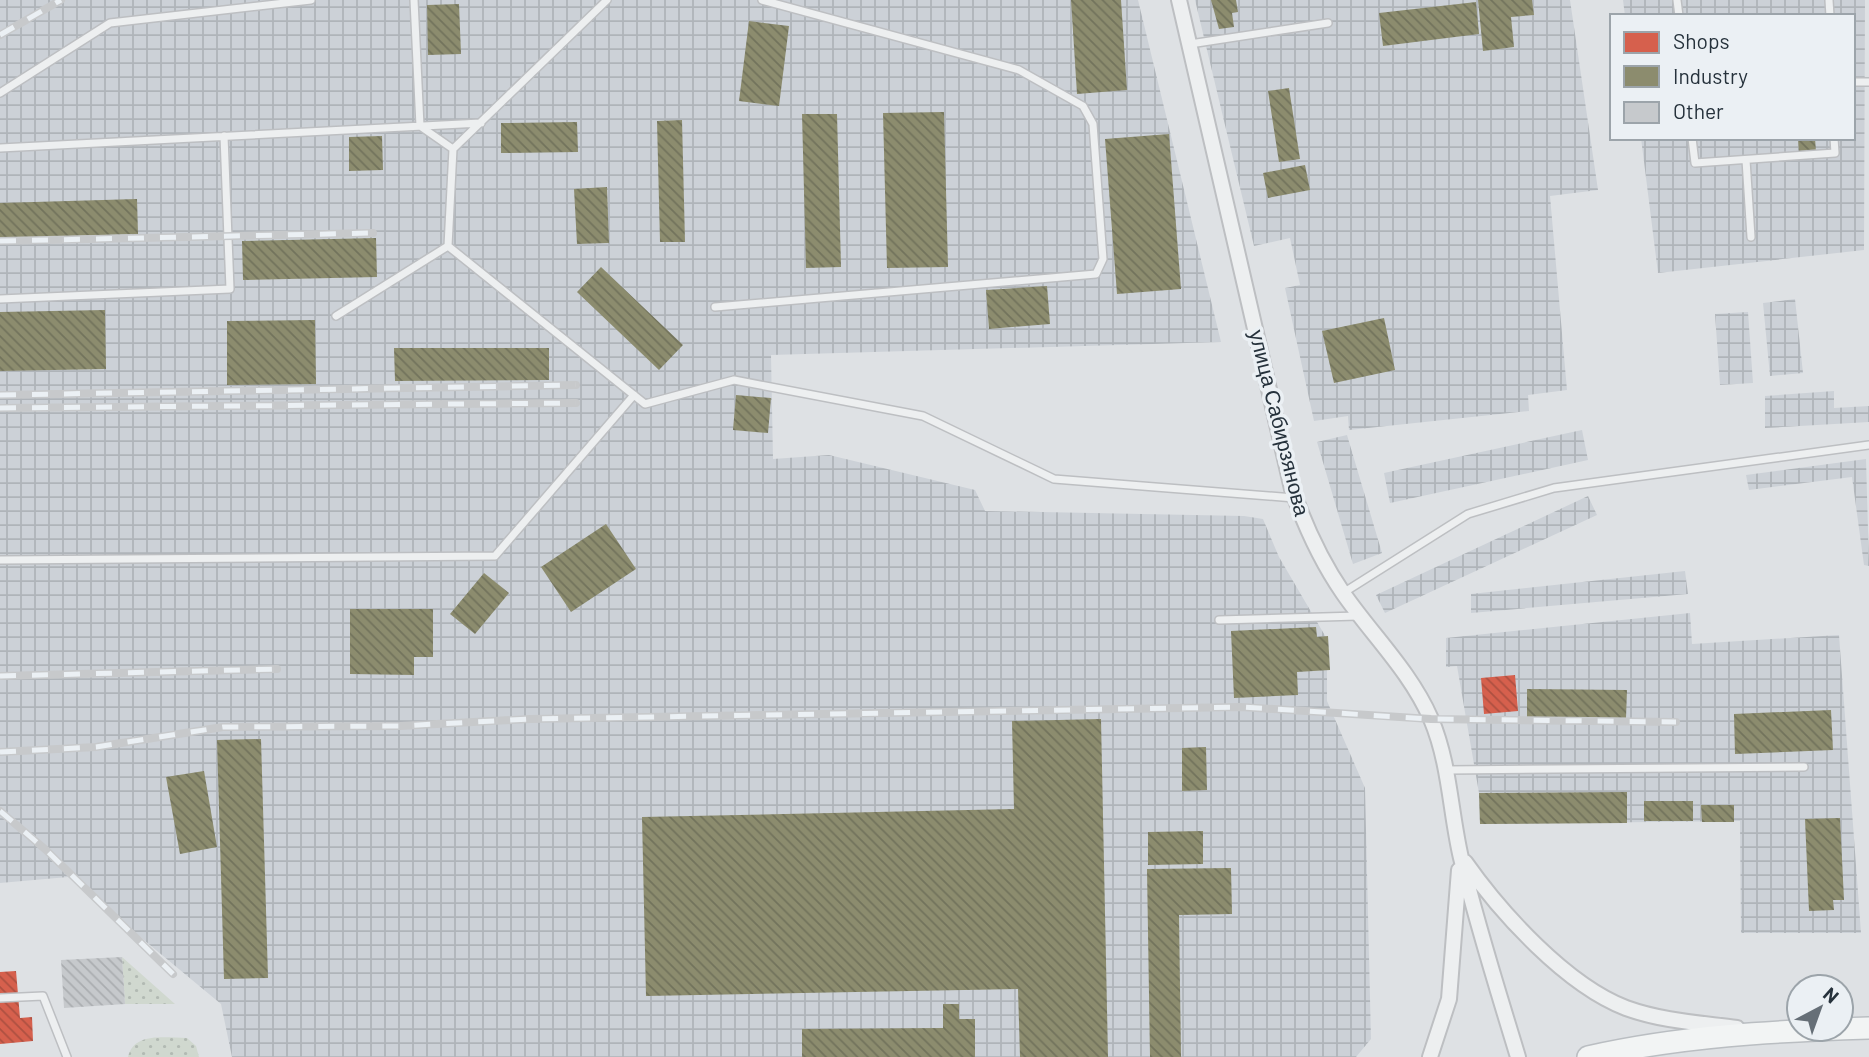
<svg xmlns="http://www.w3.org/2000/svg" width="1869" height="1057" font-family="Barlow,sans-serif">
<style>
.industrial{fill:url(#industrial-grid)}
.grass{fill:url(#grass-dots)}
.shops{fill:url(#shops-back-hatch)}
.industry{fill:url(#industry-back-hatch)}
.building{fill:url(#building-back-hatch)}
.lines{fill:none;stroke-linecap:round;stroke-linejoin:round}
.lane-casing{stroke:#bdbfc2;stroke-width:10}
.street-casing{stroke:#bdbfc2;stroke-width:18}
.primary-casing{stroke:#babec2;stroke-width:24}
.lane{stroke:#edeff0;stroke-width:7}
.street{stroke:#edeff0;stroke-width:14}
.primary{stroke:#f2f4f4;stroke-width:21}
.rail-casing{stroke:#c7c9cb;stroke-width:8}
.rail{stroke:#ebf0f4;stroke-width:5;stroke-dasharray:16;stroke-linecap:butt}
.labels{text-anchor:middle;stroke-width:7;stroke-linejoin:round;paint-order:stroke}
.street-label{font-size:21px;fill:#26323c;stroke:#ebf0f4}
</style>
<defs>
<pattern id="industrial-grid" width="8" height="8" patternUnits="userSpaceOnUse" patternTransform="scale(1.75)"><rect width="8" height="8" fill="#ccd1d7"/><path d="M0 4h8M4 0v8" fill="none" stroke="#afb4b9"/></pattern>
<pattern id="grass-dots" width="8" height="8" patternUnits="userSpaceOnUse" patternTransform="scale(1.75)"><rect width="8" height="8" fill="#d0d8cf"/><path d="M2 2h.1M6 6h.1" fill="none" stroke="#b2bab3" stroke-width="1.8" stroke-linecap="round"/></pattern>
<pattern id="shops-back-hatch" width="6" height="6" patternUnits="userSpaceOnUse" patternTransform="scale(1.75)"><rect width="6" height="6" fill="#d6604d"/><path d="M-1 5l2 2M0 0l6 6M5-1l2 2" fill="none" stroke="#ad5041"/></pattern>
<pattern id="industry-back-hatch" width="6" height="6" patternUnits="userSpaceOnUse" patternTransform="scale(1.75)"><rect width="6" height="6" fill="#8c8c6e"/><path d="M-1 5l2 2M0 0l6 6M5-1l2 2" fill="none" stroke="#72735c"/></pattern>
<pattern id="building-back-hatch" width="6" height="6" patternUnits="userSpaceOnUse" patternTransform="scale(1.75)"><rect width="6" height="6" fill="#c6c9cc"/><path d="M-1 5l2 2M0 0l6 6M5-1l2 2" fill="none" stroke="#aaadb0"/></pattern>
</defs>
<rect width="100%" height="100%" fill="#dee1e4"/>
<path class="industrial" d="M 0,0 L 1138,0 L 1221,342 L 771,355 L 773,459 L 829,455 L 975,490 L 985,511 L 1244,516 L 1263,519 L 1279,557 L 1327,639 L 1327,701 L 1365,788 L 1371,1039 L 1356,1057 L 232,1057 L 221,1004 L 68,877 L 0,883 Z
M 1195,0 L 1570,0 L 1598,190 L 1550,196 L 1567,390 L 1528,395 L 1529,411 L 1349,430 L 1348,416 L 1314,421 L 1285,288 L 1300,285 L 1290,238 L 1254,246 Z
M 1623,0 L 1865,0 L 1864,250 L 1658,273 L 1641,138 L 1853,138 L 1853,16 L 1625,16 Z
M 1795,299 L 1803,373 L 1770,376 L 1763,303 Z
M 1748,312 L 1753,383 L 1720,385 L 1715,314 Z
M 1834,391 L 1834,408 L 1869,406 L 1869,422 L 1765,428 L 1765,396 Z
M 1582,430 L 1588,460 L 1390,503 L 1384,473 Z
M 1347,435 L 1382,553 L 1353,564 L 1317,442 Z
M 1866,459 L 1869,566 L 1864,565 L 1852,477 L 1749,490 L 1746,475 Z
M 1588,496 L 1597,515 L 1385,613 L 1376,595 Z
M 1685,571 L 1688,594 L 1471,613 L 1471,594 Z
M 1690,613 L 1692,644 L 1839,635 L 1861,933 L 1741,933 L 1740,821 L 1480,824 L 1479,793 L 1457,666 L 1446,667 L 1446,638 Z"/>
<path class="grass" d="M 122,957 L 175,1004 L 125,1004 Z
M 187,1038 L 196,1046 L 199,1057 L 128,1057 C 134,1032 164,1038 187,1038 Z"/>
<path class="shops" d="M 1515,675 L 1518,711 L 1484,714 L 1481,678 Z
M 16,971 L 20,1018 L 32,1017 L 33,1041 L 0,1044 L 0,972 Z"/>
<path class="industry" d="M 1071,0 L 1121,0 L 1127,90 L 1077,94 Z
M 1211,0 L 1236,0 L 1238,12 L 1232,13 L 1234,27 L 1219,29 Z
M 1478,0 L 1532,0 L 1534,15 L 1511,17 L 1514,47 L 1483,51 Z
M 1476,2 L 1479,34 L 1383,46 L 1379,13 Z
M 459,4 L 461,54 L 428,55 L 427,5 Z
M 749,21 L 789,26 L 779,106 L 739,101 Z
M 1289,88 L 1300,159 L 1279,162 L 1268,91 Z
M 944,112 L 948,267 L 887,268 L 883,113 Z
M 802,114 L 837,114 L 841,267 L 806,268 Z
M 682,120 L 685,242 L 660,242 L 657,121 Z
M 577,122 L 578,152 L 501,153 L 501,123 Z
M 1169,134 L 1181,289 L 1117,294 L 1105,139 Z
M 382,136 L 383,170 L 349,171 L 349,137 Z
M 1798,138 L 1815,138 L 1816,152 L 1799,153 Z
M 1305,165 L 1310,190 L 1268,198 L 1263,173 Z
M 607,187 L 609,243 L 577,244 L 574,189 Z
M 137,199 L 138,234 L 0,238 L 0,203 Z
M 376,238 L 377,277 L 243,280 L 242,241 Z
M 601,267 L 683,345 L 659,370 L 577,292 Z
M 1047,286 L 1050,324 L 989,329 L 986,290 Z
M 105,310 L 106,369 L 0,371 L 0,312 Z
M 1384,318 L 1395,370 L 1334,383 L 1322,331 Z
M 315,320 L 316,384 L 227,385 L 227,321 Z
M 394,348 L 549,348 L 549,380 L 395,381 Z
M 736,395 L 771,398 L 768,433 L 733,430 Z
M 606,524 L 636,569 L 571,612 L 541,567 Z
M 484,573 L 509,593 L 475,634 L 450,614 Z
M 350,609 L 433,609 L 433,657 L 414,657 L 414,675 L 350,674 Z
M 1316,627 L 1317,637 L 1328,636 L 1330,670 L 1297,672 L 1298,695 L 1234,698 L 1231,631 Z
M 1527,689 L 1627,690 L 1626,718 L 1527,717 Z
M 1831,710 L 1833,750 L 1735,754 L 1734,714 Z
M 1101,719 L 1108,1057 L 1020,1057 L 1018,989 L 646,996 L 642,817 L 1014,809 L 1012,721 Z
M 261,739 L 268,978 L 224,979 L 217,740 Z
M 1206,747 L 1207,790 L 1182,791 L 1182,748 Z
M 204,771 L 217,847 L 180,854 L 166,777 Z
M 1627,792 L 1627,823 L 1480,824 L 1479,793 Z
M 1644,801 L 1693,801 L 1693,821 L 1644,821 Z
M 1701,805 L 1734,805 L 1734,822 L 1702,822 Z
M 1840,818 L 1844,900 L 1833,900 L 1834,910 L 1809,911 L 1805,819 Z
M 1203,831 L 1203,864 L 1148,865 L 1148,832 Z
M 1231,868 L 1232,914 L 1179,915 L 1181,1057 L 1150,1057 L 1147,869 Z
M 943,1004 L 959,1004 L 959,1019 L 975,1019 L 975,1057 L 802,1057 L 802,1029 L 943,1028 Z"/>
<path class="building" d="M 122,957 L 125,1004 L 64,1008 L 61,960 Z"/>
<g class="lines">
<defs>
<path id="lane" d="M 414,0 L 420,126 L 453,149
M 607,0 L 453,149 L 448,246 L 645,404 L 734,380 L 923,416 L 1054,479 L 1294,498
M 1677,0 L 1679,16
M 1829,0 L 1830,16
M 1190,44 L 1328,23
M 1853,82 L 1869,82
M 0,93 L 110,23 L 311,0
M 1692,138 L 1695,163 L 1835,153 L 1834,138
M 0,148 L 481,123
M 1746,160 L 1751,237
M 0,299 L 230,289 L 224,136
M 715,307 L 1096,274 L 1103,259 L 1093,124 L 1083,106 L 1019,70 L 762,0
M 336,316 L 448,246
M 0,560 L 495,556 L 634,395
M 1343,593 L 1468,514 L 1554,488 L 1869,445
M 1219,620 L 1358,616
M 1448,770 L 1804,767
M 0,998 L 43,996 L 67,1057"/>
<path id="street" d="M 1179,0 L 1292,489 C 1305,526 1321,561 1343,593 C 1372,635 1410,671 1431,719 C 1450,764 1450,811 1461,858 C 1477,925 1498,991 1518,1057
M 1465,862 C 1501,913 1566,985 1626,1008 C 1662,1021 1699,1023 1737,1028
M 1430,1057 L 1449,999 L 1459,870"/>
<path id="primary" d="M 1588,1057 C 1681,1036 1774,1031 1869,1028"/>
</defs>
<use href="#lane" class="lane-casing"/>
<use href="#street" class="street-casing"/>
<use href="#primary" class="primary-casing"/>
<use href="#lane" class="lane"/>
<use href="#street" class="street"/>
<use href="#primary" class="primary"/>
<defs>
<path id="rail" d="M 0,35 L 61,0
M 0,241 L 373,233
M 0,395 L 576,385
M 0,408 L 576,403
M 0,676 L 277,669
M 0,752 L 96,747 L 223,727 L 400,726 L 530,719 L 1241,707 L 1431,719 L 1676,722
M 0,811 L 46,850 L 173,974"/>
</defs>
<use href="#rail" class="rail-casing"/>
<use href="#rail" class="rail"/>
</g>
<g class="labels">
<g class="street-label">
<text transform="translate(1279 423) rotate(76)" y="7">улица Сабирзянова</text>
</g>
</g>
<rect x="1610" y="14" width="245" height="126" fill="#ebf0f4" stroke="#9ca4aa" stroke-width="2"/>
<rect x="1624" y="32" width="35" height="21" fill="#d6604d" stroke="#9ca4aa" stroke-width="2"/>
<text x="1673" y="49" font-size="21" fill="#26323c">Shops</text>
<rect x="1624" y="66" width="35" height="21" fill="#8c8c6e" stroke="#9ca4aa" stroke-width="2"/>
<text x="1673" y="84" font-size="21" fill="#26323c">Industry</text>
<rect x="1624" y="102" width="35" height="21" fill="#c6c9cc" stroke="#9ca4aa" stroke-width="2"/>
<text x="1673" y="119" font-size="21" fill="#26323c">Other</text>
<g transform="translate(1820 1008) rotate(41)"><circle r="33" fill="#ebf0f4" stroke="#9ca4aa" stroke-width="2"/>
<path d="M0-5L12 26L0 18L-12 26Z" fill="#666f77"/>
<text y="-10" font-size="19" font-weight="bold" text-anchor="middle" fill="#26323c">N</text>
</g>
</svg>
